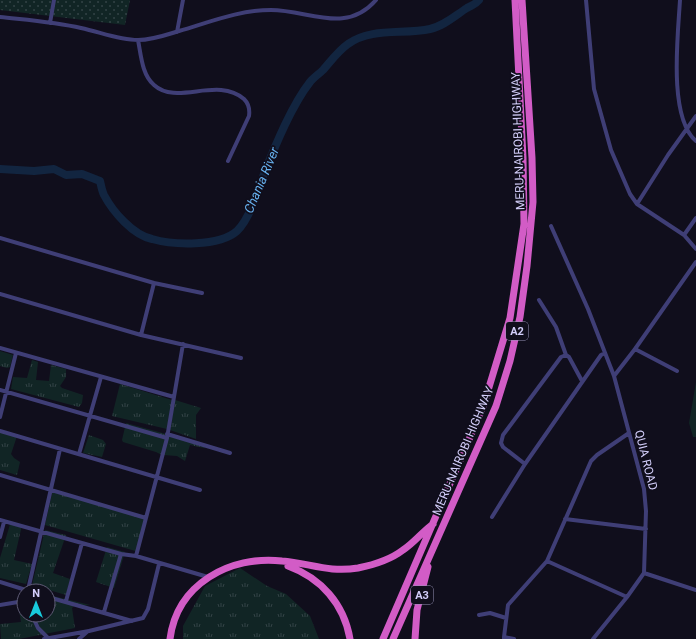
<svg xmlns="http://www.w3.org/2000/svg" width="696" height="639" font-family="Roboto,sans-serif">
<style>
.grass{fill:url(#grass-tufts)}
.park{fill:#112525}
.garden{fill:url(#garden-dots)}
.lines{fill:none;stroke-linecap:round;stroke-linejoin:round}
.river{stroke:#122540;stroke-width:8}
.minor{stroke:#3f3e76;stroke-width:4}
.trunk{stroke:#d25cc6;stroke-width:7}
.labels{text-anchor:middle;stroke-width:3.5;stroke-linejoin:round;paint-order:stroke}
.shield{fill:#100e1c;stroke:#9894b7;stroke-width:1}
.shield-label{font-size:11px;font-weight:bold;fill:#d3cefa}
.street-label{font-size:12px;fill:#d3cefa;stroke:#100e1c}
.water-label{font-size:13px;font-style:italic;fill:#67b1ef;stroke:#100e1c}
</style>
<defs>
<pattern id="grass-tufts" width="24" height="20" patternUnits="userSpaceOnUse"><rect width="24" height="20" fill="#112525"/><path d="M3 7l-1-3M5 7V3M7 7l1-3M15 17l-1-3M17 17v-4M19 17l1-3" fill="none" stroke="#334346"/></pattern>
<pattern id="garden-dots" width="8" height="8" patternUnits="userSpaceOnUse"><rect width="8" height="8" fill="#112525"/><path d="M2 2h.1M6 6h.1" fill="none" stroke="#334346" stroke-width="1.8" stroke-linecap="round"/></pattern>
</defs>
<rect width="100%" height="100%" fill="#100e1c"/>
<path class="grass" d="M 0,351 L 13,355 L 10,367 L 7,368 L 0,366 Z
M 32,360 L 38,362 L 36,380 L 49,381 L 51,365 L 66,369 L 66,377 L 60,386 L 62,388 L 83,395 L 82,403 L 79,407 L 11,389 L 13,377 L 27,378 Z
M 120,384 L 172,400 L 167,429 L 112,416 Z
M 175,400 L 201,408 L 196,415 L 196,439 L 170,430 Z
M 126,423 L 166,434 L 162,455 L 156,452 L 123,442 L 122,440 Z
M 0,431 L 17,436 L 11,454 L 14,458 L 20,462 L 17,475 L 0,470 Z
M 169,434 L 207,445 L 204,448 L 190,445 L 185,461 L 177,456 L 164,455 Z
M 89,435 L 103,440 L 106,444 L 102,457 L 83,453 Z
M 53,489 L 146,519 L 139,552 L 45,525 Z
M 11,521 L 22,525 L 14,560 L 32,564 L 26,584 L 0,578 L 0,558 Z
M 45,530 L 66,535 L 53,573 L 70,579 L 66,595 L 32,585 Z
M 107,547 L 125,552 L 114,588 L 96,582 Z
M 240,568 L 267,586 L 286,594 L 310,616 L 319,639 L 183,639 L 183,626 L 205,586 Z
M 53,596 L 90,605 L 74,606 L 72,608 L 75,628 L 19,639 L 1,639 L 0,624 L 21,622 L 18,603 L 24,602 L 24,615 L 48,615 L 48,597 Z"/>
<path class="park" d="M 696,382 L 696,437 L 693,437 L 689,423 Z"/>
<path class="garden" d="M 0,0 L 130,0 L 125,25 L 0,10 Z"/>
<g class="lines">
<path class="river" d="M 0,169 L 34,171 L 54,169 L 66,175 L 82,174 L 100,181 C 101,185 102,191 104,195 C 113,212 133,235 152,239 C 173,245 219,247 237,231 C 250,219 259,188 265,171 C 276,144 292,105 310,82 C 313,78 319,74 323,70 C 331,61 338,51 348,44 C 371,27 404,35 430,29 C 444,26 456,15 467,8 C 472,5 475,5 479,0"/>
<path class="minor" d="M 586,0 L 594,89 L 611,150 L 630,194 L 637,204 L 684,235 L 696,249
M 680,0 C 678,35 668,117 696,141
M 0,17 C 27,20 55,22 81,28 C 100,32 119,40 138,40 C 152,40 166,35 179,31 C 210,22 239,10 271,10 C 309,10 346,35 376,0
M 50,23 L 54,0
M 177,32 L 183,0
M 138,40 C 141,55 142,75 154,85 C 177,106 217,76 244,99 C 249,104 250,109 249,116 L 228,161
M 637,204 L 668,155 L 696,116
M 551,226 L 588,309 L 614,376
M 684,235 L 696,218
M 0,238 L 154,283 L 141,335
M 154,283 L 202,293
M 0,294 L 141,335 L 241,358
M 539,300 L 556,327 L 566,355
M 0,348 L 174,397
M 635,349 L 696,262
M 0,390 L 167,438
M 0,417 L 16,353
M 0,431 L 200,490
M 167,434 L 230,453
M 79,454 L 101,377
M 525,464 L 503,447 L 501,443 L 503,435 L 561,357 L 566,355 L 569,357 L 582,381
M 0,475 L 146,518
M 492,517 L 525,464 L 601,355 L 605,353
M 565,519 L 646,529
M 0,520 L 121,554 L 136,556 L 208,577
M 0,537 L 4,522
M 136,556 L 167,438 L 183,344
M 644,573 L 696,590
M 0,582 L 29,591
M 28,590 L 60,449
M 48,597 L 132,621
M 627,597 L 547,561 L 591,461 L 597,455 L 629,433
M 66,601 L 82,543
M 0,605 L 24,601
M 104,612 L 121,554
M 32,615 L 38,628 L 49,639
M 479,615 L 490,613 L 506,618
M 504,637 L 508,605 L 547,561
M 44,639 L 89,631 L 143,618 L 148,609 L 159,564
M 79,639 L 88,631
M 504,639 L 504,637 L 514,639
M 593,639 L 627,597 L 644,573 L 646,511 L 644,489 L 614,376 L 635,349 L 677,371"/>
<path class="trunk" d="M 288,566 C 321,578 344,604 350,639
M 170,639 C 177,584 230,555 282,561 C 309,563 329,573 358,568 C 373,565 390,560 403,550 C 414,543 422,532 433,524
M 383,639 L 483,407 L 510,318 L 524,224 L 523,158 L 515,0
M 393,639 L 496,406 L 510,361 L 520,317 L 527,266 L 533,202 L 532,158 L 522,0
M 415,639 L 417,610 L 428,567"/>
</g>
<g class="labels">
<g class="shield">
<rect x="506" y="322" width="22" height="18" rx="3"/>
<rect x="411" y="586" width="22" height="18" rx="3"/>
</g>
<g class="shield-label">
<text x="517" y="335">A2</text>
<text x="422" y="599">A3</text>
</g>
<g class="street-label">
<text transform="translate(518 141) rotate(-92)" y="4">MERU-NAIROBI HIGHWAY</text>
<text transform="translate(463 451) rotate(-67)" y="4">MERU-NAIROBI HIGHWAY</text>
<text transform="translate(646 460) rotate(76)" y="4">QUIA ROAD</text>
</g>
<g class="water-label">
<text transform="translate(261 180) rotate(-67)" y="5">Chania River</text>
</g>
</g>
<g transform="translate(36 603)"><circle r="19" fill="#100e1c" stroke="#5e5b75"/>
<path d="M0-3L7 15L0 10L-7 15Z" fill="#18cadc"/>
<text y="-6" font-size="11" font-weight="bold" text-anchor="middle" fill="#d3cefa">N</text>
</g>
</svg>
